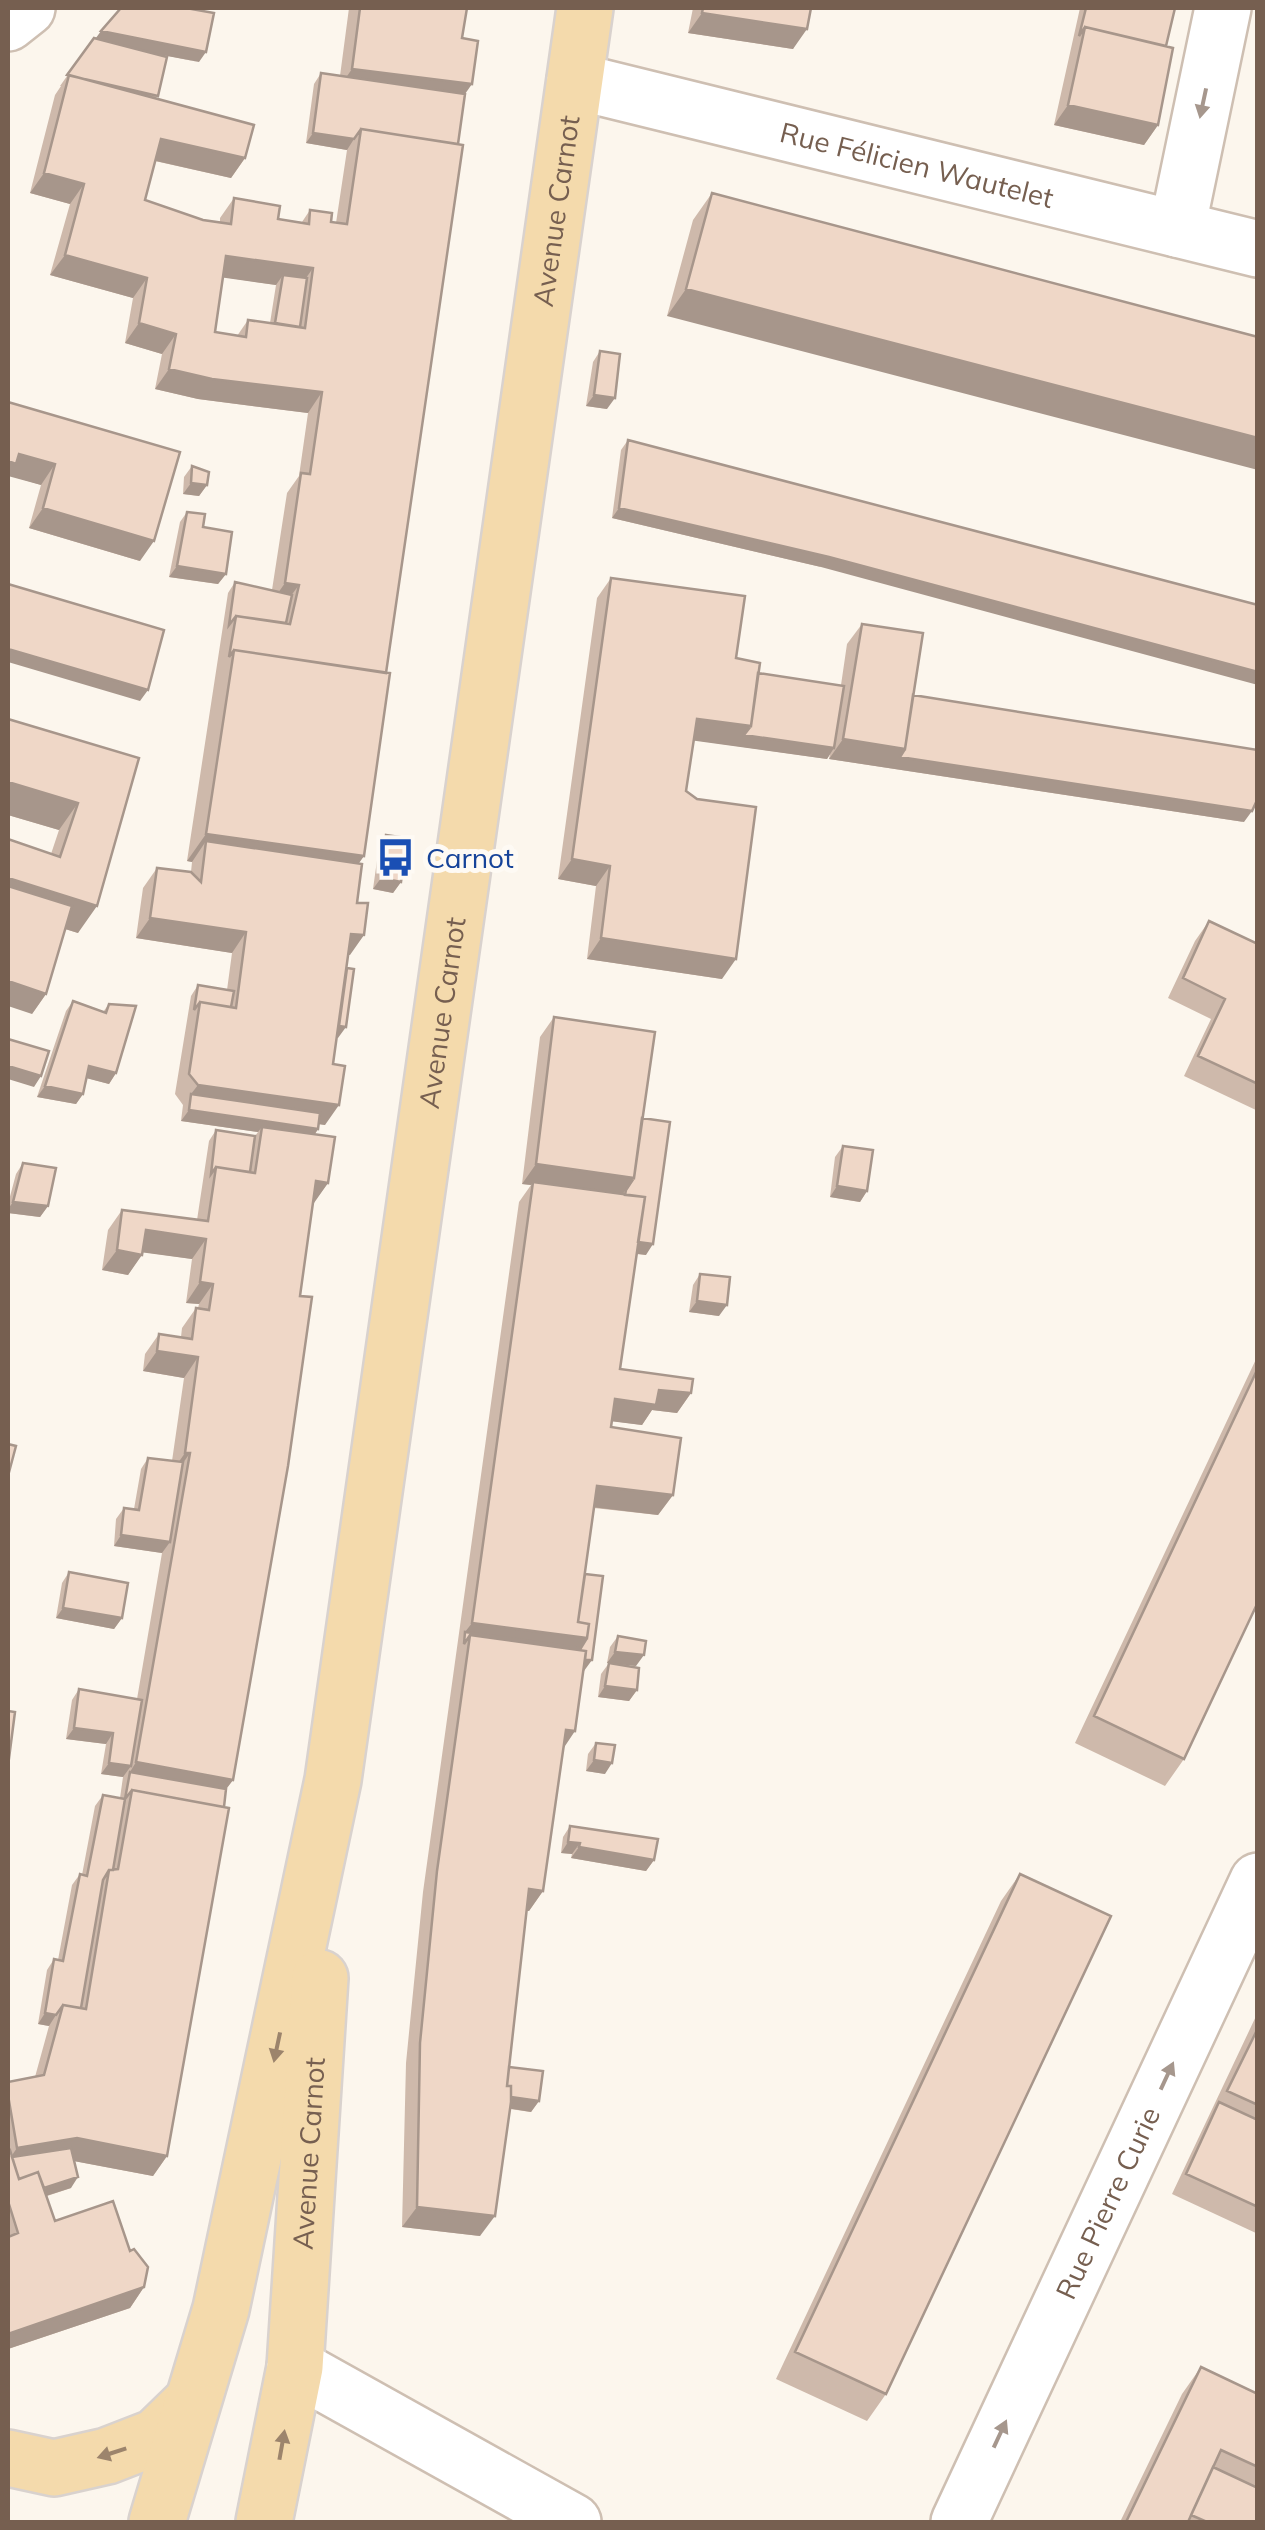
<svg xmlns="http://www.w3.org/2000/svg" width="1265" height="2530" font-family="Mulish,sans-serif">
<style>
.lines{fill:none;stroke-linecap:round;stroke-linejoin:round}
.minor-casing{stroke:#cebfb2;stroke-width:60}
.major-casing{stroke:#d9d2ce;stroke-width:60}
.minor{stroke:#fff;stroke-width:55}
.major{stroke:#f4daac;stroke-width:55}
.wall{fill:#ceb9ab;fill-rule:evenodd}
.shaded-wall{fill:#a7968b}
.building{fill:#efd7c7;stroke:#a7968b;stroke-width:2.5;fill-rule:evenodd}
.oneway{fill:#a6978d}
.oneway2{fill:#9c846c}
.labels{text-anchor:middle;stroke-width:10;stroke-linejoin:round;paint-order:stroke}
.street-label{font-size:28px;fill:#765f50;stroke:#fefaf4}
.transit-label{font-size:28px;fill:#164399;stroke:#fefaf4;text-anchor:start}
</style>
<rect width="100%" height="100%" fill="#fcf6ed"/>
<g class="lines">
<defs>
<g id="minor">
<path d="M 8,23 L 27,8"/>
<path id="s1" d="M 575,81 L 1258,249"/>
<path d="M 1177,229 L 1223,8"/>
<path d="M 295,2367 L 573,2522"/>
<path id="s2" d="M 959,2522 L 1258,1881"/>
</g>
<g id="major">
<path d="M 8,2458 L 54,2468 L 107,2456 L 156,2437 L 192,2402"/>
<path id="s3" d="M 157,2522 L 221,2309 L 333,1780 L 585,8"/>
<path id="s4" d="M 264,2522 L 295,2367 L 320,1978"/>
</g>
</defs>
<use href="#minor" class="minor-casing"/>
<use href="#major" class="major-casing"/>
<use href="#minor" class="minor"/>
<use href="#major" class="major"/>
</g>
<path class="wall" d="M 349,8 L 467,8 L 462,38 L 465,94 L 386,673 L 364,856 L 358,863 L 357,903 L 364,935 L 348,955 L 325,1125 L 319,1124 L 318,1129 L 315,1134 L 328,1183 L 313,1203 L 233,1780 L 226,1789 L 167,2156 L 153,2176 L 74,2161 L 71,2188 L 47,2196 L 55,2221 L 130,2251 L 144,2287 L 130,2308 L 8,2349 L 8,2082 L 35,2077 L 49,2026 L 38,2024 L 47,1970 L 54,1959 L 58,1960 L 72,1885 L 80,1874 L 82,1875 L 95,1806 L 103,1795 L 120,1798 L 123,1777 L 101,1774 L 106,1744 L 66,1739 L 72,1700 L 79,1689 L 137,1699 L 162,1553 L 114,1546 L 116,1519 L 124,1508 L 134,1509 L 141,1469 L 148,1458 L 172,1461 L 184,1378 L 143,1371 L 145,1354 L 159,1334 L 181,1337 L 182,1328 L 196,1308 L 198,1308 L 199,1304 L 186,1303 L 192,1259 L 143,1252 L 128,1275 L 102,1270 L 108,1230 L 122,1210 L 197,1220 L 209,1141 L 216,1130 L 255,1136 L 258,1132 L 181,1121 L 183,1105 L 175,1094 L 191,996 L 198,985 L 227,990 L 232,953 L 136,938 L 143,888 L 157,868 L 191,872 L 192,862 L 187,861 L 228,593 L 235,582 L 272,590 L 287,493 L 299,476 L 308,413 L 198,399 L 155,389 L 162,354 L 125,343 L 133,298 L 50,275 L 70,204 L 30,193 L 55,95 L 61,86 L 60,86 L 94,38 L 199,62 L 158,54 L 158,96 L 156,98 L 245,158 L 231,178 L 155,161 L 145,200 L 203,220 L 220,222 L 220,218 L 234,198 L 278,219 L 302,222 L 310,210 L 331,222 L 336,223 L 347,150 L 306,143 L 314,84 L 321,73 L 340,76 ZM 223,277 L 276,285 L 270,323 L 248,320 L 237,336 L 215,332 Z
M 693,8 L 811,8 L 793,49 L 688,33 Z
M 1080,8 L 1175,8 L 1166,46 L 1158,125 L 1144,145 L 1054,125 Z
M 712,193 L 1258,337 L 667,316 L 693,220 Z
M 600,351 L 607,409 L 586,406 L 593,362 Z
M 8,402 L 140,561 L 29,528 L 41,485 L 8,475 Z
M 628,440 L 821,567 L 612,518 L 621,450 Z
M 192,466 L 207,485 L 199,496 L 183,494 L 184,477 Z
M 187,512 L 203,527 L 226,574 L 218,584 L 169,577 L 180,522 Z
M 611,578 L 758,673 L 841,685 L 847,644 L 862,624 L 913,695 L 1244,822 L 829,759 L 830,754 L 827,759 L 694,740 L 686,791 L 722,979 L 587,959 L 596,886 L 558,879 L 597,598 Z
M 8,719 L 139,758 L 78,933 L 65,929 L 46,994 L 32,1014 L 51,854 L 59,830 L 8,815 Z
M 386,835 L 401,882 L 393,893 L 373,889 L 379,846 Z
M 1209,921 L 1258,944 L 1258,1111 L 1184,1076 L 1211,1019 L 1168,998 L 1195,941 Z
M 73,1001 L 103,1012 L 109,1004 L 116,1073 L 109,1084 L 87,1078 L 83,1094 L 76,1104 L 37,1097 L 66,1011 Z
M 554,1017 L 642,1118 L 646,1255 L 636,1254 L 620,1369 L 691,1393 L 677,1413 L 652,1410 L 642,1425 L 612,1421 L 611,1427 L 673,1495 L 658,1515 L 594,1508 L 585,1574 L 584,1671 L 563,1748 L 543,1891 L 529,1911 L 526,1911 L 509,2067 L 539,2101 L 531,2112 L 510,2109 L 480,2236 L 402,2227 L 406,2063 L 423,1892 L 519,1202 L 531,1185 L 522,1184 L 540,1037 Z
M 843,1146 L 867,1191 L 860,1202 L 830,1197 L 835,1157 Z
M 23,1163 L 48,1206 L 40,1217 L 8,1213 L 8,1204 L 16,1174 Z
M 700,1274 L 719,1316 L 689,1312 L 693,1285 Z
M 1258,1355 L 1258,1602 L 1184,1759 L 1165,1786 L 1075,1743 Z
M 69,1572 L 122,1618 L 114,1629 L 56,1618 L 62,1583 Z
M 618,1636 L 636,1666 L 607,1663 L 610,1647 Z
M 609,1663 L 637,1690 L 629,1701 L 598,1697 L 601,1674 Z
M 596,1743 L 605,1774 L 586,1771 L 588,1754 Z
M 570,1826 L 654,1860 L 646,1871 L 571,1858 L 572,1854 L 561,1853 L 563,1837 Z
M 1020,1874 L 886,2394 L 867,2421 L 776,2379 L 1001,1901 Z
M 1258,2012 L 1258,2234 L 1172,2194 Z
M 1201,2367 L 1258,2394 L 1258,2522 L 1120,2522 L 1182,2394 Z"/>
<path class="shaded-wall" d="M 702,13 L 807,29 L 793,49 L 688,33 Z
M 101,31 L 206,52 L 199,62 L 93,42 Z
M 352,69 L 472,84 L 458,104 L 338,89 Z
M 1068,105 L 1158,125 L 1144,145 L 1054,125 Z
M 313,133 L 354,139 L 347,150 L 306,143 Z
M 161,139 L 245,158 L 231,178 L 147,159 Z
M 44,173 L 84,184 L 70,204 L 30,193 Z
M 65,255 L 147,278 L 133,298 L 50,275 Z
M 226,256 L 313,268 L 299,288 L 283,275 L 276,285 L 212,276 Z
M 686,289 L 1258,438 L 1258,470 L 667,316 Z
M 139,323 L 176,334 L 162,354 L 125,343 Z
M 169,369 L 322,392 L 308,413 L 198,399 L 155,389 Z
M 594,395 L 615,398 L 607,409 L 586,406 Z
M 19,454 L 55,464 L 41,485 L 8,476 L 8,461 Z
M 191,483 L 207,485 L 199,496 L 183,494 Z
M 43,508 L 154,541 L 140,561 L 29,528 Z
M 619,508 L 829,557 L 1258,672 L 1258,685 L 821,567 L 612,518 Z
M 177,566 L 226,574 L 218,584 L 169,577 Z
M 285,583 L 299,585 L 284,605 L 271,603 Z
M 8,649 L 148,690 L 140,701 L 8,662 Z
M 697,719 L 751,726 L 834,748 L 827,759 L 682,739 Z
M 843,739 L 905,749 L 1252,811 L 1244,822 L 829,759 Z
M 8,782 L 78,803 L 59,830 L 8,815 Z
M 206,834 L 364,856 L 345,883 L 206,841 L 192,862 L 187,861 Z
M 572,859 L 610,866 L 596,886 L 558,879 Z
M 8,878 L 97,906 L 78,933 L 8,911 Z
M 381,878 L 401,882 L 393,893 L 373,889 Z
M 150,918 L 246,932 L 232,953 L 136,938 Z
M 351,934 L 364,935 L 350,955 L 337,954 Z
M 601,938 L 736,959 L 722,979 L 587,959 Z
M 8,981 L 46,994 L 32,1014 L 8,1006 Z
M 334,1026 L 346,1027 L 338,1038 L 326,1037 Z
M 8,1066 L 41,1076 L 34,1087 L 8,1079 Z
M 89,1066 L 116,1073 L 109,1084 L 82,1077 Z
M 198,1085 L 339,1105 L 325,1125 L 189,1106 L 191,1094 Z
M 45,1086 L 83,1094 L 76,1104 L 37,1097 Z
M 189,1110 L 318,1129 L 311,1140 L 262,1127 L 258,1132 L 181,1121 Z
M 536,1164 L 634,1178 L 620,1198 L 533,1182 L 531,1185 L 522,1184 Z
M 316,1181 L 328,1183 L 314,1203 L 302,1201 Z
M 837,1186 L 867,1191 L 860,1202 L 830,1197 Z
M 13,1202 L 48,1206 L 40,1217 L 8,1213 L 8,1209 Z
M 146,1230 L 206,1239 L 192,1259 L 132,1251 Z
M 633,1241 L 653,1244 L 646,1255 L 625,1252 Z
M 117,1250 L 142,1255 L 128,1275 L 102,1270 Z
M 200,1282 L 213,1284 L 199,1304 L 186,1303 Z
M 697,1301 L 727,1305 L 719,1316 L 689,1312 Z
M 157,1351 L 198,1357 L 184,1378 L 143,1371 Z
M 659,1390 L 691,1393 L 677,1413 L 652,1410 L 642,1425 L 601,1420 L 615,1399 Z
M 185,1453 L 190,1453 L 176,1473 L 171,1473 Z
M 597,1486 L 673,1495 L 658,1515 L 583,1506 Z
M 121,1535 L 170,1542 L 162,1553 L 114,1546 Z
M 63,1608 L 122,1618 L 114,1629 L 56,1618 Z
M 472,1623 L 587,1638 L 592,1660 L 584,1671 L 470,1635 L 465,1632 Z
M 615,1652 L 644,1655 L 636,1666 L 607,1663 Z
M 605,1686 L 637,1690 L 629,1701 L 598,1697 Z
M 74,1728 L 113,1733 L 106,1744 L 66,1739 Z
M 566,1730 L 575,1731 L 561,1752 Z
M 594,1760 L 612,1763 L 605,1774 L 586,1771 Z
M 136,1762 L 233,1780 L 218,1800 L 130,1772 Z
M 109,1763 L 131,1766 L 123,1777 L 101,1774 Z
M 568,1842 L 580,1843 L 572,1854 L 561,1853 Z
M 579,1847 L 654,1860 L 646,1871 L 571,1858 Z
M 529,1889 L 543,1891 L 529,1911 L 515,1909 Z
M 45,2013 L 56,2015 L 49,2026 L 38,2024 Z
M 501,2095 L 539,2101 L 531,2112 L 493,2106 Z
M 77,2138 L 167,2156 L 153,2176 L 63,2159 L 8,2161 L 17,2148 Z
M 78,2177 L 71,2188 L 27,2202 L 35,2192 Z
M 417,2207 L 495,2216 L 480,2236 L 402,2227 Z
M 144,2287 L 130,2308 L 8,2349 L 8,2334 Z"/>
<path class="building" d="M 121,8 L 186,8 L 214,13 L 206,52 L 101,31 Z
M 360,8 L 467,8 L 462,38 L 478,41 L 472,84 L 352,69 Z
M 703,8 L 811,8 L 807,29 L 702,13 Z
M 1086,8 L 1175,8 L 1166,46 L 1085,27 L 1079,36 Z
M 1085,27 L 1173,48 L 1158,125 L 1068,105 Z
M 94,38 L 167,57 L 158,96 L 67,75 Z
M 321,73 L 465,94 L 458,144 L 361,129 L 354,139 L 313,133 Z
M 69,75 L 254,125 L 245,158 L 161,139 L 145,200 L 203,220 L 231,224 L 234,198 L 280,206 L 278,219 L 309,224 L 310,210 L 332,213 L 331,222 L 347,224 L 361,129 L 463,145 L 386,673 L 234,650 L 229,657 L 236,616 L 290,624 L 299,585 L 285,583 L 301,473 L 310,474 L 322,392 L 212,379 L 169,369 L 176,334 L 139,323 L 147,278 L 65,255 L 84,184 L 44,173 ZM 226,256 L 313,268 L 305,328 L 248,320 L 246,337 L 215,332 Z
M 712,193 L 1258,337 L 1258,438 L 686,289 Z
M 283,275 L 307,278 L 300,327 L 275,323 Z
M 600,351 L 620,354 L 615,398 L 594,395 Z
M 8,402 L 180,452 L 154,541 L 43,508 L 55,464 L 19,454 L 16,464 L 8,461 Z
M 628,440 L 1258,605 L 1258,672 L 829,557 L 619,508 Z
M 192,466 L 209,472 L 207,485 L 191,483 Z
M 187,512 L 205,514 L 203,527 L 232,532 L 226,574 L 177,566 Z
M 611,578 L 745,596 L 736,658 L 760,663 L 751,726 L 697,719 L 686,791 L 697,799 L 756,807 L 736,959 L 601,938 L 610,866 L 572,859 Z
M 235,582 L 292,595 L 286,623 L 236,616 L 229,625 Z
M 8,584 L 164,630 L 148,690 L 8,649 Z
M 862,624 L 923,633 L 905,749 L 843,739 Z
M 234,650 L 390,673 L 364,856 L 206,834 Z
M 758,673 L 844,686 L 834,748 L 744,735 L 751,726 Z
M 913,695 L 1258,750 L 1258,798 L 1252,811 L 900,757 L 905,749 Z
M 8,719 L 139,758 L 97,906 L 8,878 L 8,839 L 60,857 L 78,803 L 8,782 Z
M 386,835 L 407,838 L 401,882 L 381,878 Z
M 206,841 L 362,864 L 357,903 L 368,903 L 364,935 L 351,934 L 333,1064 L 345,1066 L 339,1105 L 198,1085 L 189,1074 L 200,1002 L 236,1008 L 246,932 L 150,918 L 157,868 L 191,872 L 201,882 Z
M 8,886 L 72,906 L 46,994 L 8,981 Z
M 1209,921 L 1258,944 L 1258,1084 L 1198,1056 L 1225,999 L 1183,978 Z
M 347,968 L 354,969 L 346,1027 L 339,1026 Z
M 198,985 L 234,991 L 231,1007 L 200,1002 L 194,1010 Z
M 73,1001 L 106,1013 L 109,1004 L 136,1006 L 116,1073 L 89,1066 L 83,1094 L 45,1086 Z
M 554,1017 L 655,1032 L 634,1178 L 536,1164 Z
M 8,1039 L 49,1051 L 41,1076 L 8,1066 Z
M 191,1094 L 320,1113 L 318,1129 L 189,1110 Z
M 642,1118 L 670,1122 L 653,1244 L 638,1242 L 645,1197 L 625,1195 L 626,1190 L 634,1178 Z
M 262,1127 L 335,1137 L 328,1183 L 316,1181 L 300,1296 L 312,1297 L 288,1466 L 233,1780 L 136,1762 L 190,1453 L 185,1453 L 198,1357 L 157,1351 L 159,1334 L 192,1339 L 196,1308 L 209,1310 L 213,1284 L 200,1282 L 206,1239 L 146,1230 L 142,1255 L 117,1250 L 122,1210 L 208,1221 L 216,1167 L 255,1173 Z
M 216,1130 L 255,1136 L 250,1172 L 216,1167 L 211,1174 Z
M 843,1146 L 873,1150 L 867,1191 L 837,1186 Z
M 23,1163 L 56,1168 L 48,1206 L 13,1202 Z
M 533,1182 L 645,1197 L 620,1369 L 693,1379 L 691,1393 L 659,1390 L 656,1405 L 615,1399 L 611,1427 L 681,1438 L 673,1495 L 597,1486 L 578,1622 L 589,1624 L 587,1638 L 472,1623 Z
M 700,1274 L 730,1277 L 727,1305 L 697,1301 Z
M 1258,1368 L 1258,1602 L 1184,1759 L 1094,1716 Z
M 8,1444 L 16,1446 L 8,1476 Z
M 148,1458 L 183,1462 L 170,1542 L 121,1535 L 124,1508 L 139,1510 Z
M 69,1572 L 128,1583 L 122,1618 L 63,1608 Z
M 585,1574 L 603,1576 L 592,1660 L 585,1660 L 586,1651 L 470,1635 L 464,1644 L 465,1632 L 581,1648 L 587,1638 L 589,1624 L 578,1622 Z
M 470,1635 L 586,1651 L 575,1731 L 566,1730 L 543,1891 L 529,1889 L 507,2086 L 511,2086 L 511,2102 L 495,2216 L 417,2207 L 420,2043 L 437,1871 Z
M 618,1636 L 646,1641 L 644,1655 L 615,1652 Z
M 609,1663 L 639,1668 L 637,1690 L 605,1686 Z
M 79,1689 L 142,1700 L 131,1766 L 109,1763 L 113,1733 L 74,1728 Z
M 8,1711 L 15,1712 L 8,1766 Z
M 596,1743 L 615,1745 L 612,1763 L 594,1760 Z
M 130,1772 L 226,1789 L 224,1807 L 132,1790 L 125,1799 Z
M 132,1790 L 229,1808 L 167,2156 L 77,2138 L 17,2148 L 8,2095 L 8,2082 L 44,2075 L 63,2005 L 86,2009 L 109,1870 L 118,1869 Z
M 103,1795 L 125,1799 L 113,1870 L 109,1870 L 103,1880 L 81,2008 L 63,2005 L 56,2015 L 45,2013 L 54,1959 L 63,1961 L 80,1874 L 87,1876 Z
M 570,1826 L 658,1839 L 654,1860 L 579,1847 L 580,1843 L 568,1842 Z
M 1020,1874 L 1111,1916 L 886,2394 L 795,2352 Z
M 1258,2028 L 1258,2105 L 1227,2091 Z
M 509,2067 L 543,2071 L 539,2101 L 511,2097 L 511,2086 L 507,2086 Z
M 1219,2102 L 1258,2120 L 1258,2207 L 1186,2174 Z
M 71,2148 L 78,2177 L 44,2188 L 38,2172 L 19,2179 L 12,2157 Z
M 10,2150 L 19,2179 L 38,2172 L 55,2221 L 113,2201 L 130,2251 L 134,2249 L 148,2267 L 144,2287 L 8,2334 L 8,2237 L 18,2233 L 8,2201 L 8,2151 Z
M 1201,2367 L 1258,2394 L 1258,2467 L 1221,2450 L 1188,2522 L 1126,2522 Z
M 1213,2467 L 1258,2488 L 1258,2522 L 1207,2522 L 1191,2515 Z"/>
<defs><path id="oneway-solid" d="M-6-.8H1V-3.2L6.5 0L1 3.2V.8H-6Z" transform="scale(2.5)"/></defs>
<g class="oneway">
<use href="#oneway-solid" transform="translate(1203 103) rotate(102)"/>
<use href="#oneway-solid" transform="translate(1167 2076) rotate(-65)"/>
<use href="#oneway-solid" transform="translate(1000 2434) rotate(-65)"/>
</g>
<g class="oneway2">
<use href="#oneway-solid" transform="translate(277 2047) rotate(102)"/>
<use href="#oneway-solid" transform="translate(282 2445) rotate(-80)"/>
<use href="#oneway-solid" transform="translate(112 2453) rotate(162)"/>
</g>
<defs>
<symbol id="bus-bare" viewBox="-9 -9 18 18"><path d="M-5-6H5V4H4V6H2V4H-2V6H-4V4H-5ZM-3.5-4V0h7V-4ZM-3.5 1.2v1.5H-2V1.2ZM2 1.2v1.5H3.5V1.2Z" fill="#1a4fb4" stroke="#fefaf4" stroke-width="2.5" paint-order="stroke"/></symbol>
</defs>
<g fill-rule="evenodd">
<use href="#bus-bare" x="368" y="830" width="55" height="55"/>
</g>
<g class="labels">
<g class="street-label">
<text dy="10" stroke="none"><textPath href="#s1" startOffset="352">Rue Félicien Wautelet</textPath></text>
<text dy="10" stroke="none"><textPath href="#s3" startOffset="2348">Avenue Carnot</textPath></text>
<text dy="10" stroke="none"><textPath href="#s3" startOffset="1538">Avenue Carnot</textPath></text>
<text dy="10" stroke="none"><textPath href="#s4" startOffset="372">Avenue Carnot</textPath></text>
<text dy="10" stroke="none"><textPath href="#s2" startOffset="352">Rue Pierre Curie</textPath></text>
</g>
<g class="transit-label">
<text x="426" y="868">Carnot</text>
</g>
</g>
<rect width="1265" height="2530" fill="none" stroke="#765f50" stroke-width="20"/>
</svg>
